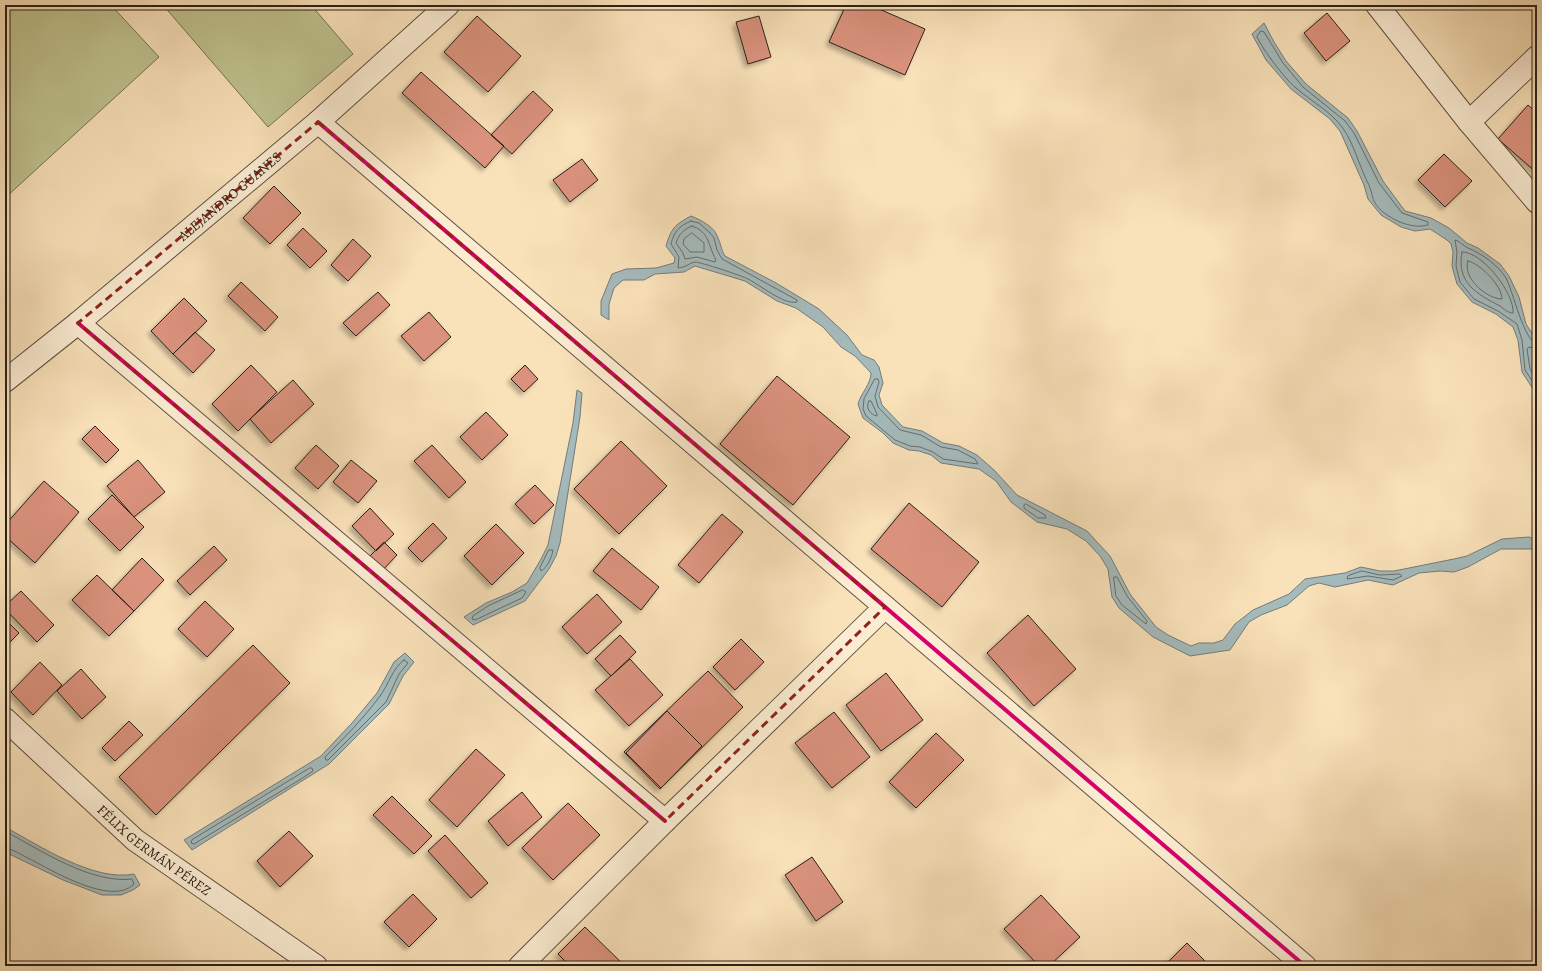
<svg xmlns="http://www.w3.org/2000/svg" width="1542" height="971" font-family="Alegreya,serif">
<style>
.green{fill:#bfc28e;stroke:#757153}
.water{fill:#a4babb;stroke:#747c7a}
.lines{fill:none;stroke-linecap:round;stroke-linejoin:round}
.shore{stroke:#686d6a;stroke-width:1}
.building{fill:#da927d;stroke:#2b2018;filter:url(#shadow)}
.street-casing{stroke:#5e5040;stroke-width:24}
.street{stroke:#fbecd2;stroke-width:22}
.cycleway-casing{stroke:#fbecd2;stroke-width:6}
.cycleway{stroke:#d6006c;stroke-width:4}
.marked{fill:none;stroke:#8f2418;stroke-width:3;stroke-dasharray:8 5;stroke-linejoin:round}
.labels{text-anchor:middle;stroke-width:3.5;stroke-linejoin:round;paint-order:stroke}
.street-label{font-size:14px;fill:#2b2018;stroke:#fbecd2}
</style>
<defs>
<filter id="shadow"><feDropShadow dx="-3.5" dy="3.5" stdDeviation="2" flood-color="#0004"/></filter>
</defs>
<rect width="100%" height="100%" fill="#f9e1b9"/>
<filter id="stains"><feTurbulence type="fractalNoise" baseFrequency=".005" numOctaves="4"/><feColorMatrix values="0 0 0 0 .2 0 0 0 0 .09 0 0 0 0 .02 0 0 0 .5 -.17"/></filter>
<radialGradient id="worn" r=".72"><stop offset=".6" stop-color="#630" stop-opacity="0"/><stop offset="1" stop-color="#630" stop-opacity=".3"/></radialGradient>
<path class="green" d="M 5,5 L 111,5 L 159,57 L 5,198 Z
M 163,5 L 311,5 L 353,54 L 268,127 Z"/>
<path class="water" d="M 1264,23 L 1274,42 L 1286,61 L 1306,84 L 1348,118 L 1357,131 L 1383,181 L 1405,211 L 1431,218 L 1449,228 L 1467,243 L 1478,248 L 1500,264 L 1509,276 L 1519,297 L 1526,324 L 1537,341 L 1537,395 L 1522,372 L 1518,340 L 1513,327 L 1496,314 L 1472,302 L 1457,284 L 1452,266 L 1453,252 L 1451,244 L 1447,240 L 1430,229 L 1415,231 L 1401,227 L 1381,215 L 1368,199 L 1364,185 L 1340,131 L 1330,119 L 1291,89 L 1266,60 L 1252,34 Z
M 691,216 C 701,220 715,227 718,238 C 721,244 721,250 725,256 L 776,283 L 819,309 L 847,335 L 862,355 L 874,360 L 879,367 L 883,383 L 879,395 L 882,405 L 903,427 L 922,431 L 943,443 L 959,446 L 977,455 L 994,470 L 1017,495 L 1087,531 L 1110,556 L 1130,594 L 1156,627 L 1168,635 L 1191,646 L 1199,643 L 1214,643 L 1223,640 L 1235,624 L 1253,610 L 1289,594 L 1305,579 L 1345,573 L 1361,567 L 1380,571 L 1394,571 L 1454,559 L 1467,556 L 1502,539 L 1529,537 L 1537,540 L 1537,549 L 1501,549 L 1468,567 L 1454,572 L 1440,571 L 1419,573 L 1393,585 L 1368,580 L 1335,587 L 1319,583 L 1309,586 L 1287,605 L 1261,615 L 1249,622 L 1230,650 L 1190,656 L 1153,637 L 1119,608 L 1112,597 L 1108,569 L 1100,556 L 1086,541 L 1067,529 L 1037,522 L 1011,502 L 996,481 L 979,469 L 941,463 L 931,455 L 919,451 L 909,450 L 893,443 L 883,433 L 863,418 L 858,404 C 861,393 871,384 871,373 L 855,356 L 841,347 L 823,327 L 796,308 L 777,301 L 745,281 L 695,266 L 684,272 L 655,274 L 644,280 L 623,280 L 614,288 L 609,304 L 609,320 L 601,315 L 601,301 L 612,274 L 626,269 L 656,268 L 674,263 L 675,258 L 666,246 C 671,229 674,225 691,216 Z
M 577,390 L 582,393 L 580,417 L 560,543 L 556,556 L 549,569 L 525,601 L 473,625 L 464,617 L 486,603 L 512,592 L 527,583 L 541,559 L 548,545 L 573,423 Z
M 405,653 L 414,662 L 403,676 L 389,704 L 329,764 L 192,850 L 184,840 L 321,756 L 352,723 L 377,693 L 394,662 Z
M 5,827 C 40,846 94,882 134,874 L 140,885 L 133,890 L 121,895 L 102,895 L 63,880 L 5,852 Z"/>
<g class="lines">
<path class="shore" d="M 1261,31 L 1264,32 L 1283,63 L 1303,87 L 1345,121 L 1354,133 L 1379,183 L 1402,213 L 1428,222 L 1428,225 C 1413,229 1396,222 1383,212 C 1370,201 1374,195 1368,183 C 1359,166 1354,143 1342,127 C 1330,111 1311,101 1296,88 C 1285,79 1263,50 1257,37 Z
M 691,221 L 699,223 L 710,233 L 714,238 L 717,250 L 722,259 L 797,300 L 797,302 C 784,305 760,285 748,279 C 743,276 700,262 695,262 C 689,263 685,268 678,268 L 679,257 L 671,244 C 674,232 679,226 691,221 Z
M 692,226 C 710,232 708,246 716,260 L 715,262 L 697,257 L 685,259 L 683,253 L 676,243 C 679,234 683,230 692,226 Z
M 692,233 L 704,243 L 704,252 L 690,252 L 683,244 L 684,239 Z
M 1462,252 C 1482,251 1515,294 1513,313 C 1508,313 1504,309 1500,306 C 1477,294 1456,283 1462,252 Z
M 1468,261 C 1481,264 1502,286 1502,299 C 1487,299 1462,278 1468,261 Z
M 1537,344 C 1524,342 1513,291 1506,278 C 1498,265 1482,254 1468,248 C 1463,246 1460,241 1455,240 L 1457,252 L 1456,266 L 1460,282 L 1474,299 L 1498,311 L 1517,324 L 1522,340 L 1525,370 L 1537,388
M 1537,349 L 1529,347 L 1527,349 L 1530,369 L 1537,380
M 875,379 L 878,379 L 879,382 L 875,396 L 878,407 L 900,430 L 921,435 L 941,447 L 958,450 L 975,459 L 978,464 L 943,459 L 933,452 L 920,447 L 910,446 L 895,440 L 866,416 L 863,409 L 864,399 Z
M 869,401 L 871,401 L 877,414 L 877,416 C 870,415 865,407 869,401 Z
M 1026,504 L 1045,515 L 1046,518 L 1038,518 L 1024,508 L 1024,505 Z
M 549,550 L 553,550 C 552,557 547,568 541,571 L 540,568 Z
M 1362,571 L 1380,575 L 1400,574 L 1402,576 L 1393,580 L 1368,576 L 1347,579 L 1348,576 Z
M 1114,577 L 1117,577 L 1127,596 L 1147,621 L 1146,624 L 1122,605 L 1116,596 Z
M 523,590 L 526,592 L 522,598 L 475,620 L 472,619 L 473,616 L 488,606 Z
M 404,660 L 408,663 L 399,674 L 386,702 L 328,760 L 326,760 L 325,757 C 344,738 364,718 380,696 C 389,684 392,669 404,660 Z
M 310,768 L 312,768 L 313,771 L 301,779 L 194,844 L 191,843 L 192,840 Z
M 5,831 C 40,850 91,884 132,879 L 134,884 C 112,907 51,870 28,858 C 21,855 13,849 5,848"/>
</g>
<path class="building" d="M 846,5 L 870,5 L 925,29 L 905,75 L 829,42 Z
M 1327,13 L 1350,41 L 1326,61 L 1304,33 Z
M 477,16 L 521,56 L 488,92 L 444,52 Z
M 759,16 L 771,57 L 748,64 L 736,22 Z
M 421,72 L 504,146 L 485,168 L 402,93 Z
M 533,91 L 553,110 L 512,154 L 491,135 Z
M 1528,105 L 1537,113 L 1537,173 L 1498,139 Z
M 1444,154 L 1472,181 L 1445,207 L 1418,180 Z
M 582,159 L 598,180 L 570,202 L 553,180 Z
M 274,186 L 301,213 L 270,244 L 243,218 Z
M 303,228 L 327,251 L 310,268 L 287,245 Z
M 353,239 L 371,256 L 348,281 L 331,265 Z
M 241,282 L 278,317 L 265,331 L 228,296 Z
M 378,292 L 390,305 L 356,336 L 343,323 Z
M 184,298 L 207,321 L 173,354 L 151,331 Z
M 429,312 L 451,337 L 424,361 L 401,336 Z
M 195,332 L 215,350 L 193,373 L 173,354 Z
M 251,365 L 277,392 L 238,431 L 212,404 Z
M 525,365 L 538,379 L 524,392 L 511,379 Z
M 777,376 L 850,437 L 793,505 L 720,444 Z
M 293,380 L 314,404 L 271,443 L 250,419 Z
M 486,412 L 508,435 L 482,460 L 460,437 Z
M 95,426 L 119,450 L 106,463 L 82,439 Z
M 621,441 L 667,486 L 619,534 L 574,489 Z
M 316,445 L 339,466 L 318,489 L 295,468 Z
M 432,445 L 466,482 L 449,498 L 414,461 Z
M 138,460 L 165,492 L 134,517 L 107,486 Z
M 351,460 L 377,481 L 358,503 L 333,482 Z
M 44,481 L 79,512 L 35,563 L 5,536 L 5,525 Z
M 535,485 L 554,505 L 534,524 L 515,504 Z
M 112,495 L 144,527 L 120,551 L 88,519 Z
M 909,503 L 979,562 L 942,607 L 871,549 Z
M 370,508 L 394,534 L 376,551 L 352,526 Z
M 722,514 L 743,532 L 699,583 L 678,565 Z
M 433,523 L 447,538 L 422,562 L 408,548 Z
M 496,524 L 524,553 L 492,585 L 464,556 Z
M 384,542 L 397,555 L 380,573 L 366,560 Z
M 214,546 L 227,560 L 190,595 L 177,581 Z
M 612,548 L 659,587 L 641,610 L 593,571 Z
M 142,558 L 164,580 L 134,611 L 112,590 Z
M 97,575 L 134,611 L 109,636 L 72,600 Z
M 21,591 L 54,625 L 37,642 L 5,609 L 5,606 Z
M 597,594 L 622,622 L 587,654 L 562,627 Z
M 205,601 L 234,629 L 207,657 L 178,629 Z
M 1028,615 L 1076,669 L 1034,706 L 987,653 Z
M 5,619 L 19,633 L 5,647 Z
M 620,635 L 636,652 L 611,676 L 595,659 Z
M 741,639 L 764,662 L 735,690 L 713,667 Z
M 253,645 L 290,683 L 156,815 L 119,777 Z
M 630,659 L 663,695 L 629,726 L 595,690 Z
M 40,662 L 62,685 L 33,715 L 11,692 Z
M 81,669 L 106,697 L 82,719 L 57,691 Z
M 708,671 L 743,707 L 660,789 L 624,752 Z
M 886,673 L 923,720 L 881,751 L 846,705 Z
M 667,711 L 702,746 L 661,788 L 626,753 Z
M 834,712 L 870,757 L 832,788 L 795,743 Z
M 129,721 L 143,735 L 115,761 L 102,748 Z
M 936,733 L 964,760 L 916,808 L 889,782 Z
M 476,749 L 505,775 L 457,827 L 429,800 Z
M 522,792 L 542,817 L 508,846 L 488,821 Z
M 392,796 L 432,836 L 414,854 L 373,815 Z
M 568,803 L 600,835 L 553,880 L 522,848 Z
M 289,831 L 313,856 L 280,887 L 257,861 Z
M 445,835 L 488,883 L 471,898 L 428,851 Z
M 812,857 L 843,902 L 816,921 L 785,875 Z
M 413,894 L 437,919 L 409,947 L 384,922 Z
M 1041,895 L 1080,937 L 1049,966 L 1039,966 L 1004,929 Z
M 585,927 L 625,966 L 570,966 L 558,954 Z
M 1187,943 L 1210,966 L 1164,966 Z"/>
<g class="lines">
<defs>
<g id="street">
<path d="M 1377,5 L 1469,122 L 1537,202"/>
<path d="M 318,122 L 1305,966"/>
<path d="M 1469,122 L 1537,57"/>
<path d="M 78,323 L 665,821"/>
<path id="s1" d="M 5,381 L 78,323 L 318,122 L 448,5"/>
<path id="s2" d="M 5,719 L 135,840 L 316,966"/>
<path d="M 520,966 L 665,821 L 885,607"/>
</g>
</defs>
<use href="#street" class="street-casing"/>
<use href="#street" class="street"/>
<defs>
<path id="cycleway" d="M 318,122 L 1305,966
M 78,323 L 665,821"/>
</defs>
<use href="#cycleway" class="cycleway-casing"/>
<use href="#cycleway" class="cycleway"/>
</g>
<path class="marked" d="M 318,122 L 885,607 L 665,821 L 78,323 Z"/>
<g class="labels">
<g class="street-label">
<text dy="5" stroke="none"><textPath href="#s1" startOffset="291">ALEJANDRO GUANES</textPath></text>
<text dy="5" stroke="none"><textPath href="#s2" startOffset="199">FÉLIX GERMÁN PÉREZ</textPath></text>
</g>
</g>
<rect width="1542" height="971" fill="none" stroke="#f9e1b9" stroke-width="20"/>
<rect x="6" y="6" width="1530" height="959" fill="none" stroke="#2b2018" stroke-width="2"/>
<rect x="10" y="10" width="1522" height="951" fill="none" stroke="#2b2018"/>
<rect width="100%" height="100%" filter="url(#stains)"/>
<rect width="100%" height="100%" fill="url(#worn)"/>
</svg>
